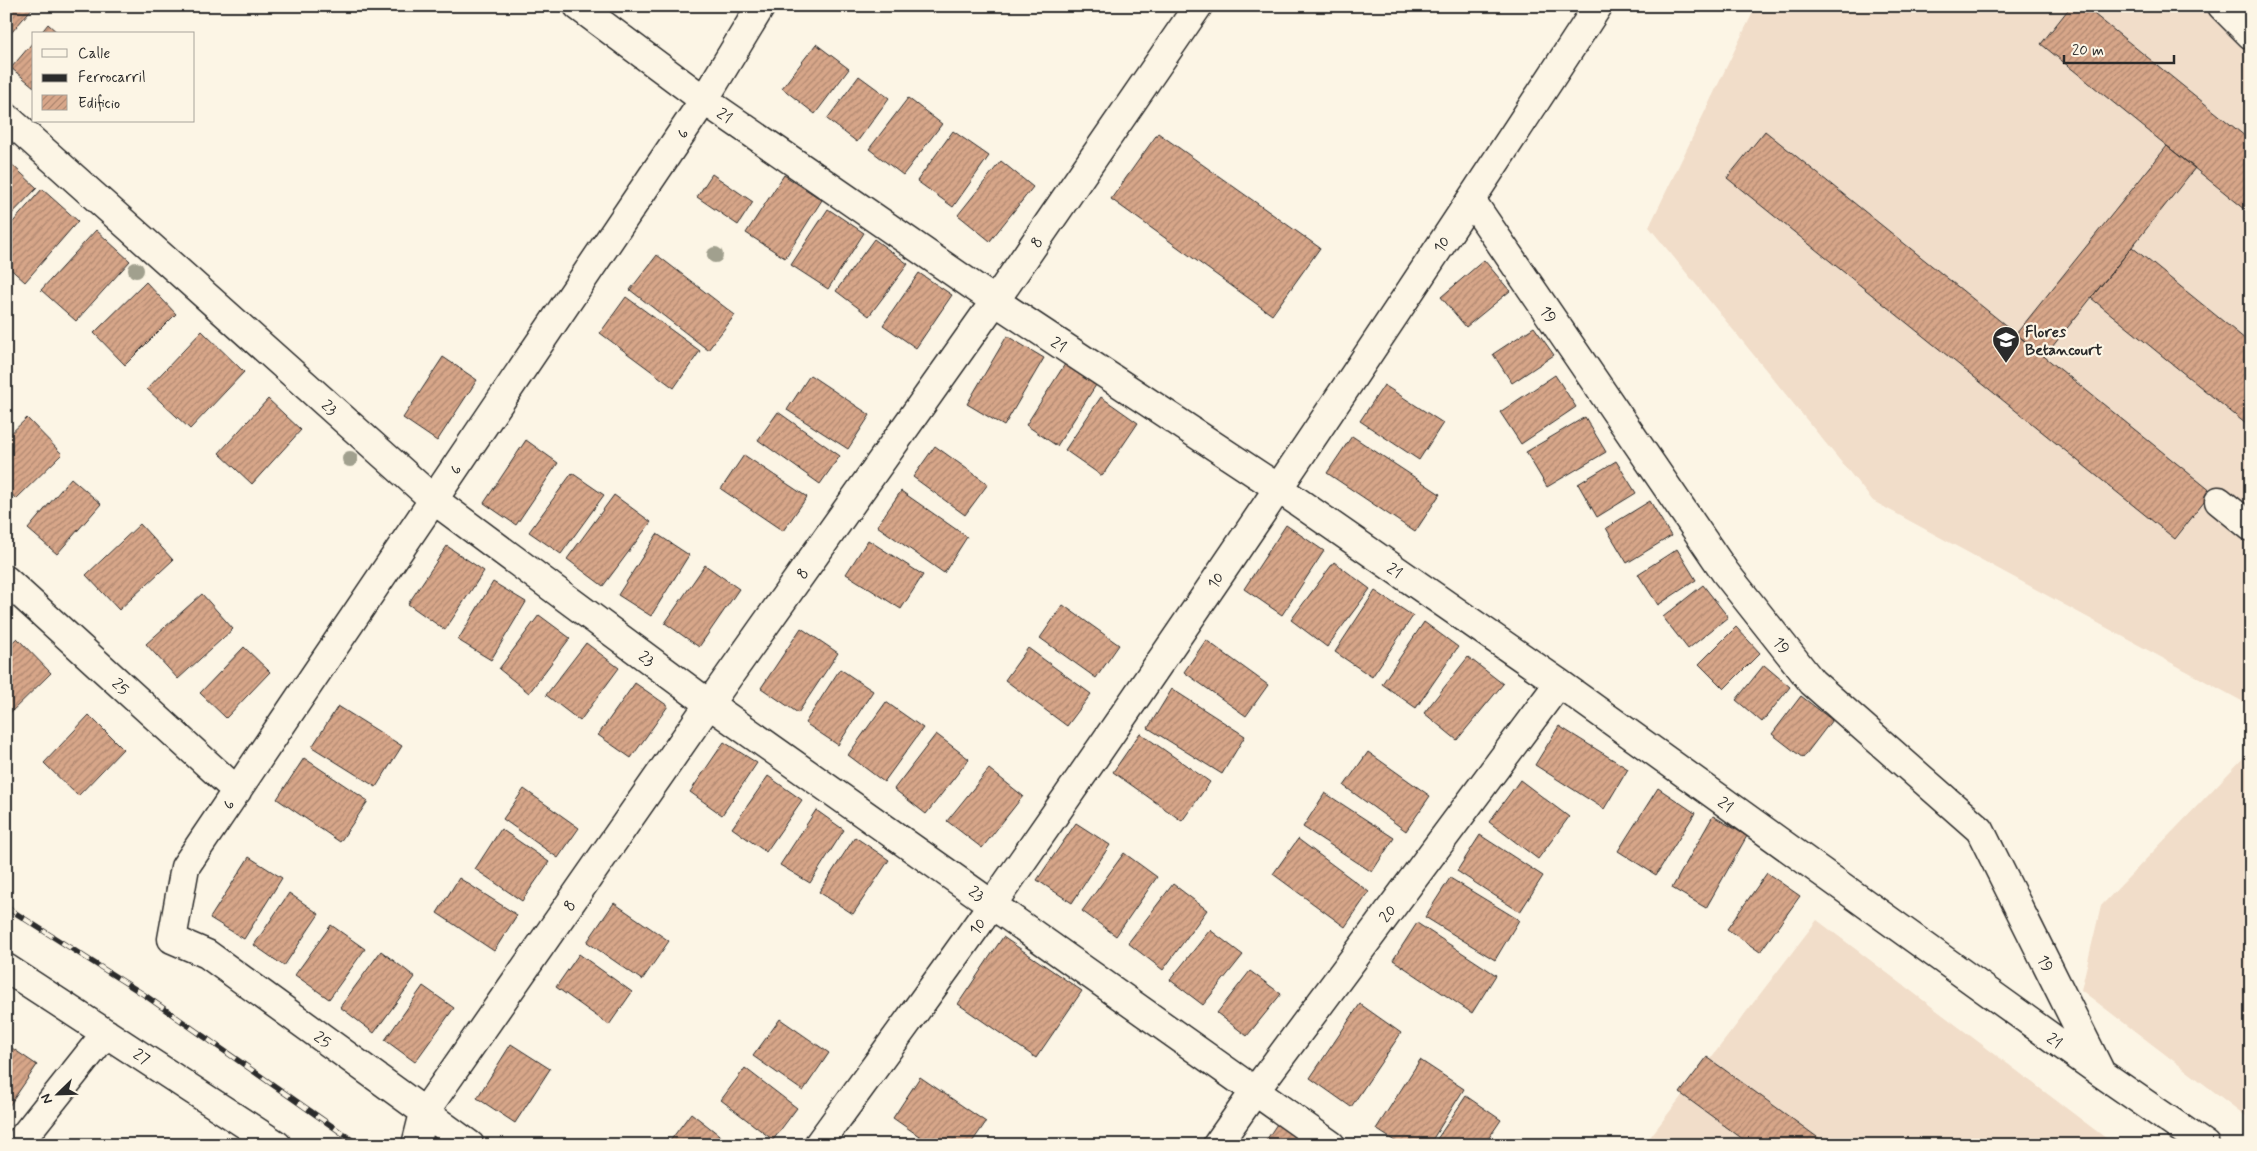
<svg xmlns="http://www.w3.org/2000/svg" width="2257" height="1151" font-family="Mynerve,sans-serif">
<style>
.built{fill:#f1ddc9}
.building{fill:url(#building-hatch);stroke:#2b2b2b}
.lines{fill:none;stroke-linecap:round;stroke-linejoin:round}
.minor-casing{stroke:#2b2b2b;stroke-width:31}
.minor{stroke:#fcf5e5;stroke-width:28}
.rail-casing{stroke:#2b2b2b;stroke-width:5.5}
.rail{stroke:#fcf5e5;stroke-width:4;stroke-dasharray:11;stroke-linecap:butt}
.tree{fill:#a1a08e}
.labels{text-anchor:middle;stroke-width:4.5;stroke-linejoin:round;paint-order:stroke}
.street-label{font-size:16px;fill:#2b2b2b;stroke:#fcf5e5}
.poi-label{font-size:16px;font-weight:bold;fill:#2b2b2b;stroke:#fcf5e5;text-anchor:start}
</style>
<defs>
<pattern id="building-hatch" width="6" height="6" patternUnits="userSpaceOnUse" patternTransform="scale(1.25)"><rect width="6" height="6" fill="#d7a689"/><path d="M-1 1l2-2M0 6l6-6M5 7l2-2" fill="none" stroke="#af8770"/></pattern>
</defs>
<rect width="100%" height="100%" fill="#fcf5e5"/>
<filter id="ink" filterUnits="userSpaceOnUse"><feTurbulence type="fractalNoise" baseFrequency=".02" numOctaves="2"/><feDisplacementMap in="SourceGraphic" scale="10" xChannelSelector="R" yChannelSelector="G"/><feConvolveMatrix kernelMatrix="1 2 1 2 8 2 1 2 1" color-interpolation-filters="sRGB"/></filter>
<g filter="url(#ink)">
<path class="built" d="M 1756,6 L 2251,6 L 2251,706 L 1873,501 L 1649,227 Z
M 2251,750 L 2251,1120 L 2081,990 L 2101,906 Z
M 1817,920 L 2115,1145 L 1644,1145 Z"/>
<path class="building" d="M 6,6 L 34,6 L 6,39 Z
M 2071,6 L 2084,6 L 2251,141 L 2251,214 L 2041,44 Z
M 48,24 L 59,34 L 40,34 Z
M 34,41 L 34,87 L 11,68 Z
M 816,44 L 849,69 L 815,114 L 782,88 Z
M 859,76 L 889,98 L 857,142 L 827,119 Z
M 908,98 L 942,124 L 903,175 L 869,149 Z
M 953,131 L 989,156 L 953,207 L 917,181 Z
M 1765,131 L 2212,492 L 2175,539 L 1727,178 Z
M 1158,133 L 1320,248 L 1272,315 L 1111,199 Z
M 2167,146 L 2195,168 L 2044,357 L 2016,334 Z
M 6,159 L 37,188 L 6,220 Z
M 1001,161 L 1033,187 L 990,241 L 958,215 Z
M 712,174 L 753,202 L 738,225 L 697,197 Z
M 784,175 L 822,200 L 785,258 L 746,233 Z
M 42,189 L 78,221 L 25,282 L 6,265 L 6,230 Z
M 828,209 L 864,233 L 828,289 L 791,265 Z
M 96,230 L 130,261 L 76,321 L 41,290 Z
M 874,239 L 908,264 L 869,316 L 836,291 Z
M 2132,247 L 2251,344 L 2251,428 L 2091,298 Z
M 657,255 L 735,315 L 708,350 L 630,290 Z
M 1484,260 L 1510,291 L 1466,327 L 1441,297 Z
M 919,273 L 952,295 L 916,348 L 883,325 Z
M 146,282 L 176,314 L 125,365 L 94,333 Z
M 626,297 L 700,351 L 674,388 L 600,333 Z
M 1534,327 L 1554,355 L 1512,383 L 1493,354 Z
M 202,331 L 244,372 L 190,429 L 147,389 Z
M 1007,336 L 1044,358 L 1004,426 L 967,404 Z
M 443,357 L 477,380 L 437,441 L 403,418 Z
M 1065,364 L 1096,385 L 1057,446 L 1026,425 Z
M 810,375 L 870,415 L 848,449 L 787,410 Z
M 1555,375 L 1576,407 L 1521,444 L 1500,412 Z
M 1384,385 L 1443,423 L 1419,460 L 1360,421 Z
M 1101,397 L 1138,423 L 1102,476 L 1065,450 Z
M 268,399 L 301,430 L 252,484 L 219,453 Z
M 778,412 L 840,456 L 820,484 L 758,440 Z
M 1585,417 L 1606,452 L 1547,487 L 1526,452 Z
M 27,418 L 62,454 L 16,499 L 6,488 L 6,438 Z
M 1352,436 L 1440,494 L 1415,532 L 1327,473 Z
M 526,440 L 558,463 L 516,525 L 484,503 Z
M 935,446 L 988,484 L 965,515 L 913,477 Z
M 744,455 L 807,497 L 783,531 L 721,489 Z
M 1616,461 L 1636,493 L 1597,517 L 1578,484 Z
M 572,473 L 604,495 L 561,554 L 529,532 Z
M 71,478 L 101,504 L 57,554 L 28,529 Z
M 901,491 L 967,537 L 944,573 L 877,526 Z
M 614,495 L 651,522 L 603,586 L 567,559 Z
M 1650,501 L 1671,536 L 1627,563 L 1606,528 Z
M 140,524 L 173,560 L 119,610 L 86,575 Z
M 1286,525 L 1324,551 L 1282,615 L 1244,589 Z
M 657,534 L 689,555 L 651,616 L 618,595 Z
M 868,540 L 923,575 L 901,609 L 846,574 Z
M 447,546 L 484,571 L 445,630 L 408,604 Z
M 1677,549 L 1696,580 L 1658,605 L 1638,574 Z
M 1334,562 L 1370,589 L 1327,647 L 1291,620 Z
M 705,565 L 739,589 L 699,647 L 665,623 Z
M 493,582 L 526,602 L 491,660 L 458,640 Z
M 1703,585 L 1728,617 L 1688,649 L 1663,617 Z
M 1375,591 L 1413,616 L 1372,677 L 1335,652 Z
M 202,594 L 233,629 L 178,679 L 146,644 Z
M 1063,605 L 1119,645 L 1096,678 L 1040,638 Z
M 539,615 L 570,638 L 529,693 L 499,669 Z
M 1424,622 L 1458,647 L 1416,708 L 1382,684 Z
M 1736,627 L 1760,653 L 1724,689 L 1699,664 Z
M 801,628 L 838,653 L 798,713 L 761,688 Z
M 17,638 L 51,673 L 6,717 L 6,648 Z
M 1206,640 L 1268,685 L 1246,716 L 1184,672 Z
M 586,643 L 619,668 L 580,721 L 546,695 Z
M 244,647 L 270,672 L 226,718 L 200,693 Z
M 1028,648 L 1091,694 L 1067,726 L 1005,680 Z
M 1468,657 L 1503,684 L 1457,740 L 1424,713 Z
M 1764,665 L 1790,687 L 1762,722 L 1736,700 Z
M 840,669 L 873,691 L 838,745 L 805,723 Z
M 635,683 L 668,706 L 631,758 L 598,735 Z
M 1172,689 L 1245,736 L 1222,774 L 1148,728 Z
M 1801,696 L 1832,720 L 1803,758 L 1772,734 Z
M 886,702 L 923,728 L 884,782 L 848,755 Z
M 338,706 L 402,746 L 376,787 L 312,747 Z
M 89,715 L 123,749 L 78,796 L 44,763 Z
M 1559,726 L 1628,769 L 1604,809 L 1535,765 Z
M 1140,733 L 1210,782 L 1182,821 L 1113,772 Z
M 936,734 L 969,759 L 926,814 L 894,789 Z
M 724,742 L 757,763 L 722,815 L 690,792 Z
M 1368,752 L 1430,796 L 1406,831 L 1344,786 Z
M 304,758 L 368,801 L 340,842 L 277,799 Z
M 989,769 L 1023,796 L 982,848 L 947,821 Z
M 768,776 L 802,800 L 766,852 L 732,828 Z
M 1520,780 L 1569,817 L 1538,859 L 1489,822 Z
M 1658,788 L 1695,813 L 1656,875 L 1618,851 Z
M 524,789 L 579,828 L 558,858 L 503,819 Z
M 1325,793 L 1394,838 L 1372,872 L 1303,827 Z
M 816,810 L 844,830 L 810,883 L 780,865 Z
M 1713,816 L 1747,836 L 1706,908 L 1672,888 Z
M 1076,823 L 1110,845 L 1072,903 L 1037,880 Z
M 501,829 L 549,862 L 522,901 L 475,869 Z
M 1480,835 L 1543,876 L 1520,912 L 1457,871 Z
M 855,837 L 889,860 L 853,914 L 819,892 Z
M 1298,839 L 1369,892 L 1345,927 L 1273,874 Z
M 1124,853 L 1157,877 L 1116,936 L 1082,911 Z
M 249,857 L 282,878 L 244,939 L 210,918 Z
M 1767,873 L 1800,896 L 1760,952 L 1727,929 Z
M 459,878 L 517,915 L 494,951 L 437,913 Z
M 1450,878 L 1519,920 L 1495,960 L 1425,917 Z
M 1173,884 L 1207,910 L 1163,970 L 1128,943 Z
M 289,893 L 319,914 L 284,966 L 254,945 Z
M 614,903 L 669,941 L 642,980 L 587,942 Z
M 1417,923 L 1496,975 L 1472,1013 L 1393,960 Z
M 331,925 L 365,949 L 329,999 L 295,975 Z
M 1210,930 L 1243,955 L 1203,1005 L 1170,980 Z
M 1003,937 L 1082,991 L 1036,1058 L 958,1004 Z
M 381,951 L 415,977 L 374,1033 L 340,1007 Z
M 579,954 L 632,992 L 609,1025 L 556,987 Z
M 1250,971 L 1281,994 L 1247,1036 L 1217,1013 Z
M 423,986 L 454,1008 L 415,1062 L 385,1040 Z
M 1360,1004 L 1401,1033 L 1351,1107 L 1310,1078 Z
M 780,1019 L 829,1053 L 803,1091 L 753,1056 Z
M 6,1044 L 37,1065 L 7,1109 L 6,1108 Z
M 511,1044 L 550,1069 L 515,1123 L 477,1098 Z
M 1707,1057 L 1828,1145 L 1751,1145 L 1680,1093 Z
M 1420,1060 L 1464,1089 L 1429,1145 L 1401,1145 L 1376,1129 Z
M 745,1068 L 797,1108 L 773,1140 L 721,1100 Z
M 920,1077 L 986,1122 L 970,1145 L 932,1145 L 893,1118 Z
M 1466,1096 L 1501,1120 L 1484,1145 L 1433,1145 Z
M 691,1113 L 732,1145 L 667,1145 Z
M 1277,1124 L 1308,1145 L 1263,1145 Z"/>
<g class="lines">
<defs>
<path id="minor" d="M 578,6 L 704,100 L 995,301 L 1278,488 L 1559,683 L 2101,1073 L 2205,1145
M 2222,6 L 2251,35
M 6,117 L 434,500 L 709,704 L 1331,1145
M 1471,200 L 1725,572 L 1812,682 L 1980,830 L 2099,1069
M 2219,501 L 2251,527
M 6,580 L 237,791
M 6,968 L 277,1145
M 17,1145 L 106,1033
M 416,1145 L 424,1113 L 709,704 L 995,301 L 1198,6
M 470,1145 L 207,954 L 172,939 L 185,867 L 704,100 L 761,6
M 818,1145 C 877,1064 936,984 993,903 C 1200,608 1401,308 1598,6
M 1217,1145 L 1255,1091 L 1559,683"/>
</defs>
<use href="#minor" class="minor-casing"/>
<use href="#minor" class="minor"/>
<defs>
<path id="rail" d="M 6,907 L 143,994 L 359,1145"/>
</defs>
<use href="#rail" class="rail-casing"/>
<use href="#rail" class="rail"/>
</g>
<g class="tree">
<circle cx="715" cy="255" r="8"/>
<circle cx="136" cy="270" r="8"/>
<circle cx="350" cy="459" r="8"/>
</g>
</g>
<defs>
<symbol id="school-pin" viewBox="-11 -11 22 30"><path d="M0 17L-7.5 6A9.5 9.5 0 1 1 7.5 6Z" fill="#2b2b2b" stroke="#fcf5e5"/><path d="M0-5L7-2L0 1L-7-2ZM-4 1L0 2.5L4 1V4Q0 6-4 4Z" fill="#fff"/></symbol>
</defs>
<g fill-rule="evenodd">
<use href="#school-pin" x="1990" y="324" width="32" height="43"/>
</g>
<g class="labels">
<g class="street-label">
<text transform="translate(725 115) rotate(35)" y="6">21</text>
<text transform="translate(682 133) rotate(-56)" y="6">6</text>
<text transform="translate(1036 242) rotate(-56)" y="6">8</text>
<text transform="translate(1441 244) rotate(-56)" y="6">10</text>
<text transform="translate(1549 314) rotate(56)" y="6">19</text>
<text transform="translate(1059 344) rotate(33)" y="6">21</text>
<text transform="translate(330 407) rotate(42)" y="6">23</text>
<text transform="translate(455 469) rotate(-56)" y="6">6</text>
<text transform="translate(1395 570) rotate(35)" y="6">21</text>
<text transform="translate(802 573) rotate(-55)" y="6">8</text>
<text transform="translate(1215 580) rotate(-56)" y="6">10</text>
<text transform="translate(1782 645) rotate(52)" y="6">19</text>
<text transform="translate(647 658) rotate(36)" y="6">23</text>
<text transform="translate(121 686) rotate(43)" y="6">25</text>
<text transform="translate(228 804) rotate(-56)" y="6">6</text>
<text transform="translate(1726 804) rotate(36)" y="6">21</text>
<text transform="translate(977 893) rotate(35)" y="6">23</text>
<text transform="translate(569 905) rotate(-55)" y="6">8</text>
<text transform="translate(1387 913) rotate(-53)" y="6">20</text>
<text transform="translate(977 926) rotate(-54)" y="6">10</text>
<text transform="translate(2046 963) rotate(64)" y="6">19</text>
<text transform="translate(323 1039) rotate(36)" y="6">25</text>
<text transform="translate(2055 1040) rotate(36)" y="6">21</text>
<text transform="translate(142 1056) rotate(33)" y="6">27</text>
</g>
<g class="poi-label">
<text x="2025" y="337">Flores<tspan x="2025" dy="18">Betancourt</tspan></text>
</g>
</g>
<rect width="2257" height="1151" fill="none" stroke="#fcf5e5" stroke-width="25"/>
<rect x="12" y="12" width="2232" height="1126" fill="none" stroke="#2b2b2b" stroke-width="2" filter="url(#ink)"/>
<rect x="32" y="32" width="162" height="90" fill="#fcf5e5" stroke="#a8a49b"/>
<rect x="42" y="49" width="25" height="8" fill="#fcf5e5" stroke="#a8a49b"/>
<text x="78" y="58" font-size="15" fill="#2b2b2b">Calle</text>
<rect x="42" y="74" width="25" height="8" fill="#2b2b2b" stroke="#a8a49b"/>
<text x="78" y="82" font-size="15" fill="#2b2b2b">Ferrocarril</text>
<rect x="42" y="95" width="25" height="15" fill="url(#building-hatch)" stroke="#a8a49b"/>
<text x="78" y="108" font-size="15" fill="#2b2b2b">Edificio</text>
<g transform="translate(58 1094) rotate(247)" stroke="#fcf5e5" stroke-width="4" paint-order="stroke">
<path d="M0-4L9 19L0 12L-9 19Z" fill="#2b2b2b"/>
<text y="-8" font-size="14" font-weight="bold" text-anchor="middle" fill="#2b2b2b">N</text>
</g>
<path d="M2064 55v8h110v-8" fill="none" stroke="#2b2b2b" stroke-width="2.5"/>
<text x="2072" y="55" font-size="15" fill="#2b2b2b" stroke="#fcf5e5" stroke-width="4" paint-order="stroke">20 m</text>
</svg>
